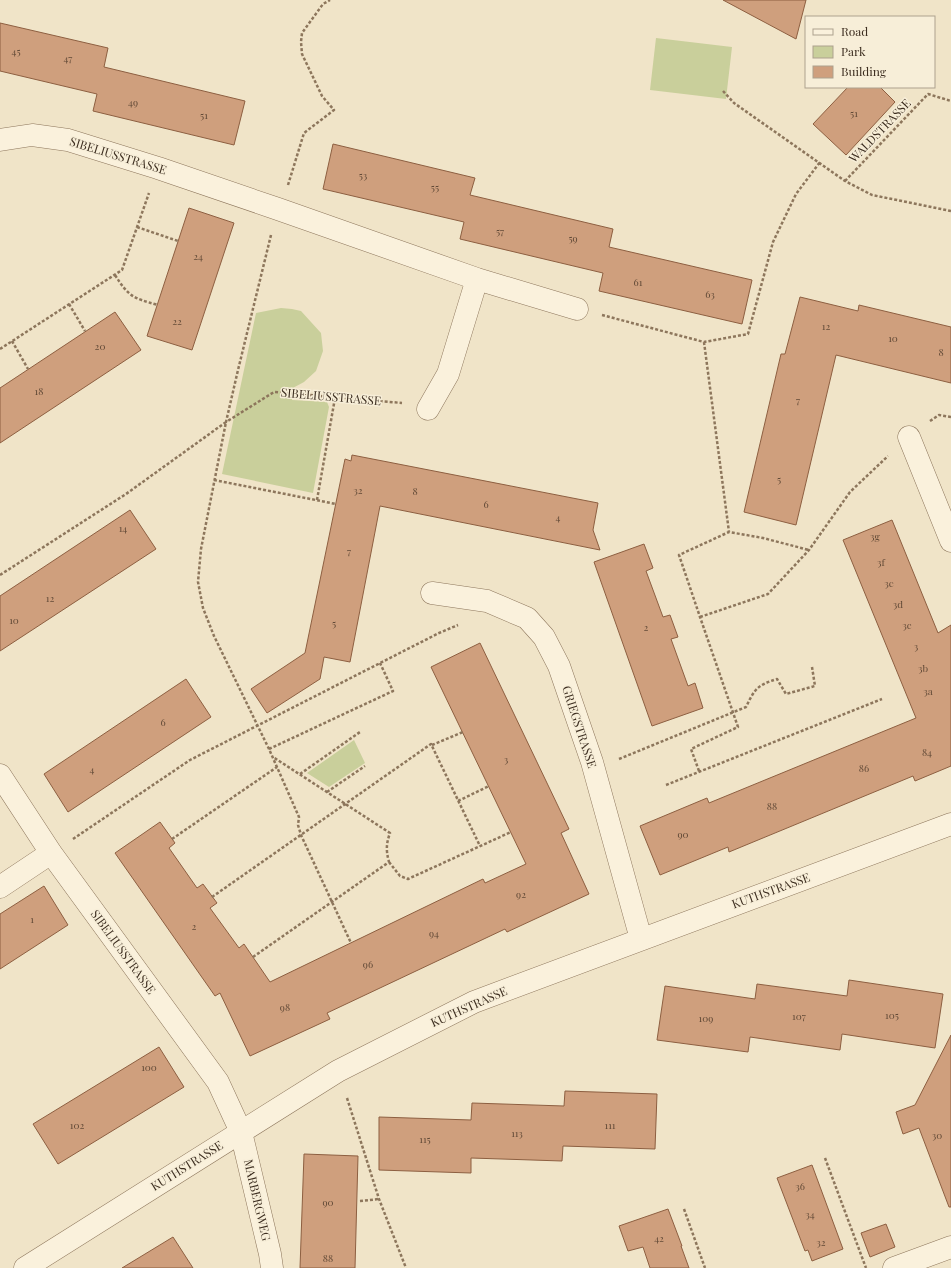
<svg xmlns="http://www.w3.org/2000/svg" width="951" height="1268" font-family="'Playfair Display',serif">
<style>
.green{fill:#c9cf9b}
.building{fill:#cf9f7d;stroke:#8d5f41}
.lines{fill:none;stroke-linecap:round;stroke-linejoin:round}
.minor-casing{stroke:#8d765c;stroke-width:23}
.path{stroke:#8d765c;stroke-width:2.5;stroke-dasharray:3 2;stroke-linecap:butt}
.minor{stroke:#faf1dc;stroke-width:22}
.labels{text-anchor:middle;stroke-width:3;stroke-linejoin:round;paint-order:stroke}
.number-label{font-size:10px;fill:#624a37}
.street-label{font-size:12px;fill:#3d2e20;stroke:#f7eed8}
</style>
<rect width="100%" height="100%" fill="#f0e4c8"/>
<path class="green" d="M 656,38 L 732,47 L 726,99 L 650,90 Z
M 281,308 L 292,309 L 301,311 L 321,333 L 323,351 L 316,371 L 304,382 L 291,389 L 292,400 L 327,402 L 329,407 L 313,493 L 222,474 L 256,313 Z
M 354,740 L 365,763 L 329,787 L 307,773 Z"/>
<path class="building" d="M 723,0 L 806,0 L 796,39 Z
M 0,23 L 108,48 L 104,67 L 245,101 L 234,145 L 93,111 L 97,94 L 0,71 Z
M 848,87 L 880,87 L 895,102 L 846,155 L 813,124 Z
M 333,144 L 475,178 L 470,195 L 613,229 L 609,247 L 752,280 L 742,324 L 599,291 L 603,273 L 460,239 L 464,222 L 323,189 Z
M 189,208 L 234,223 L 192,350 L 147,336 Z
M 800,297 L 858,311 L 859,305 L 951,327 L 951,383 L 836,355 L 796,525 L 744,512 L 781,354 L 785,354 Z
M 115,312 L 141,350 L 0,443 L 0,388 Z
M 352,455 L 598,503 L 593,530 L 600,550 L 380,506 L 350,662 L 324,657 L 320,679 L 267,713 L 251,689 L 305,653 L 345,459 L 351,461 Z
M 130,510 L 156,549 L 0,651 L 0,596 Z
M 892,520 L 938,633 L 951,625 L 951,766 L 915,781 L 913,776 L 729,852 L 728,847 L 660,875 L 640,826 L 707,798 L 709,803 L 916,718 L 843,540 Z
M 644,544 L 653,568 L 646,571 L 663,617 L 670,615 L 678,637 L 671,639 L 688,686 L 695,683 L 703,708 L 652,726 L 594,562 Z
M 480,643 L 569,829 L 561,833 L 589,894 L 507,932 L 505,929 L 327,1013 L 330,1019 L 250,1056 L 220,993 L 215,996 L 115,853 L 160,822 L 175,843 L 169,848 L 197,888 L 203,884 L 217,903 L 210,908 L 239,948 L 244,944 L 270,982 L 483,879 L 485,883 L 526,864 L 431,667 Z
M 186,679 L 211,717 L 68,812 L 44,774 Z
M 44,886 L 68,925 L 0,969 L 0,914 Z
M 849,980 L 943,994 L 935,1048 L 842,1034 L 840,1050 L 750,1037 L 748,1052 L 657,1040 L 665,986 L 755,999 L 757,984 L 847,996 Z
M 951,1035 L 951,1207 L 949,1207 L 919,1128 L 903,1134 L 896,1112 L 915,1105 Z
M 159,1047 L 184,1087 L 58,1164 L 33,1124 Z
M 565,1091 L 657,1094 L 655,1149 L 563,1146 L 562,1161 L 471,1158 L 471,1173 L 379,1170 L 379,1117 L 471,1120 L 472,1103 L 564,1106 Z
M 304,1154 L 358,1156 L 355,1268 L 300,1268 Z
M 812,1165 L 843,1249 L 812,1261 L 808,1250 L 805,1251 L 777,1178 Z
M 668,1209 L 682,1246 L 681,1246 L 689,1268 L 650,1268 L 643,1247 L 628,1251 L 619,1226 Z
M 886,1224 L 895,1247 L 870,1257 L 861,1233 Z
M 173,1237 L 193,1268 L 122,1268 Z"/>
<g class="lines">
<defs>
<path id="minor" d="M 0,140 L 32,135 L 68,140 L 158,168 L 278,209 L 477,279 L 577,309
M 428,409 L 448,374 L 477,279
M 909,437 L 951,541
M 432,593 L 487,601 L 527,618 L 544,637 L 559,666 L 592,762 L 641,939
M 0,775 L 51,853 L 218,1082 L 241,1132 L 270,1254 L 272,1268
M 0,887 L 51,853
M 25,1268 L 338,1071 L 474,1002 L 951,824
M 894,1268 L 951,1247"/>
</defs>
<use href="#minor" class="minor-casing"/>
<path class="path" d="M 723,91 L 734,103 L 845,181 L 872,195 L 951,211
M 845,181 L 928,94 L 951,101
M 288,185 L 304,133 L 334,110 L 322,96 L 302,54 L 301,42 L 302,33 L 323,4 L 330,0
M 137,227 L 178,241
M 271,235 L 238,370 L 226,422 L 274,392 L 402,403
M 115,275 C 129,297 133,298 158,305
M 69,304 L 85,331
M 602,315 L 704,342 L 748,334 L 773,242 L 796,194 L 820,162
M 12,341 L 28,369
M 704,342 L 729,532
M 0,349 L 122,270 L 149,193
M 930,421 L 939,415 L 951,417
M 214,480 L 336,504
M 317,500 L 335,398
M 0,575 L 126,494 L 226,422 L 201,549 L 198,582 L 203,608 L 214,636 L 269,749 L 299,817 L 298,825 L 301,835 L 351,943
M 700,617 L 768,594 L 809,550 L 850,492 L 888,456
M 432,745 L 463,732
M 269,749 L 393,691 L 380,663
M 619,759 L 746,707 C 755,688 758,685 777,679 L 786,694 L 815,686 L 812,667
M 699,771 L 691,749 L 738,727 L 700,617 L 679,555 L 729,532 L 763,538 L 809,550
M 300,774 L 360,732
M 666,785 L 882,699
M 327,792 L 365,766
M 458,801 L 489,786
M 73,839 L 190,760 L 439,633 L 458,625
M 172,839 L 277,767
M 389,862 L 400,876 L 408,879 L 511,832
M 212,897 L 431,744 L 480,846
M 253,957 L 389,862 C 386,851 386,844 390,833 L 273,757
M 347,1098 L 379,1199 L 406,1268
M 825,1158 L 866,1268
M 360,1201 L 379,1199
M 684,1209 L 705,1268"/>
<use href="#minor" class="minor"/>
</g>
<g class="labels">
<g class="number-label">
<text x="16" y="55">45</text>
<text x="68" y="62">47</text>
<text x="133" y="106">49</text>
<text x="854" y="117">51</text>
<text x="204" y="119">51</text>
<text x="363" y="179">53</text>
<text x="435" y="191">55</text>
<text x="500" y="235">57</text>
<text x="573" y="242">59</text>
<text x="198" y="260">24</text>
<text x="638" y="286">61</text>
<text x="710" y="298">63</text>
<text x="177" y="325">22</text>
<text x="826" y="330">12</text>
<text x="893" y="342">10</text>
<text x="100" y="350">20</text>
<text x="941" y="356">8</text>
<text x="39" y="395">18</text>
<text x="798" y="404">7</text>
<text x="779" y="483">5</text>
<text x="358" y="494">32</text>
<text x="415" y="495">8</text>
<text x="486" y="508">6</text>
<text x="558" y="521">4</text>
<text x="123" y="532">14</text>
<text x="875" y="540">3g</text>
<text x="349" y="555">7</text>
<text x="881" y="566">3f</text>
<text x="889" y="587">3e</text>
<text x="50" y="602">12</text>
<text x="898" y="608">3d</text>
<text x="14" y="624">10</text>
<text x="334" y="627">5</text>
<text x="907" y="629">3c</text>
<text x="646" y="631">2</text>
<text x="916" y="650">3</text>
<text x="923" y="672">3b</text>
<text x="928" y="695">3a</text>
<text x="163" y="726">6</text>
<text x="927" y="756">84</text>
<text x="506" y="763">3</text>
<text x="864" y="772">86</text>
<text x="92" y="773">4</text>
<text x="772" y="810">88</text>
<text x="683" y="838">90</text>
<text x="521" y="898">92</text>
<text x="32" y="923">1</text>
<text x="194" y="930">2</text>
<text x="434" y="937">94</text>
<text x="368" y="968">96</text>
<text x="285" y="1011">98</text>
<text x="892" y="1019">105</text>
<text x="799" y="1020">107</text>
<text x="706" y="1022">109</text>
<text x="149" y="1071">100</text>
<text x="77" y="1129">102</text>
<text x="610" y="1129">111</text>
<text x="517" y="1137">113</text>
<text x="937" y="1139">30</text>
<text x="425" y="1143">115</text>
<text x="800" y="1190">36</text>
<text x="328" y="1206">90</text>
<text x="810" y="1218">34</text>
<text x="659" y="1242">42</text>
<text x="821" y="1246">32</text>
<text x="328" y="1262">88</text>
</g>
<g class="street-label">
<text transform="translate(880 131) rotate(-46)" y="4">WALDSTRASSE</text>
<text transform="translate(118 156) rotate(17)" y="4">SIBELIUSSTRASSE</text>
<text transform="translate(331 397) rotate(5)" y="4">SIBELIUSSTRASSE</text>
<text transform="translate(579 727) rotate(72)" y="4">GRIEGSTRASSE</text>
<text transform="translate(771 891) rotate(-20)" y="4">KUTHSTRASSE</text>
<text transform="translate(123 952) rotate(54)" y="4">SIBELIUSSTRASSE</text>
<text transform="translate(469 1007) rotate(-24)" y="4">KUTHSTRASSE</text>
<text transform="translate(187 1166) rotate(-32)" y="4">KUTHSTRASSE</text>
<text transform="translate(257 1200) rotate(77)" y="4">MARBERGWEG</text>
</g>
</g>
<rect x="805" y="16" width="130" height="72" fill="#f7eed8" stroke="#ada18e"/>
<rect x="813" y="29" width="20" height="6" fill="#faf1dc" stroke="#ada18e"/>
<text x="841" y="36" font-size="12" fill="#3d2e20">Road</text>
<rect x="813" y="46" width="20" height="12" fill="#c9cf9b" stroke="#ada18e"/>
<text x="841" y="56" font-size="12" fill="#3d2e20">Park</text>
<rect x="813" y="66" width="20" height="12" fill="#cf9f7d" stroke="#ada18e"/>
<text x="841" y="76" font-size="12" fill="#3d2e20">Building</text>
</svg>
